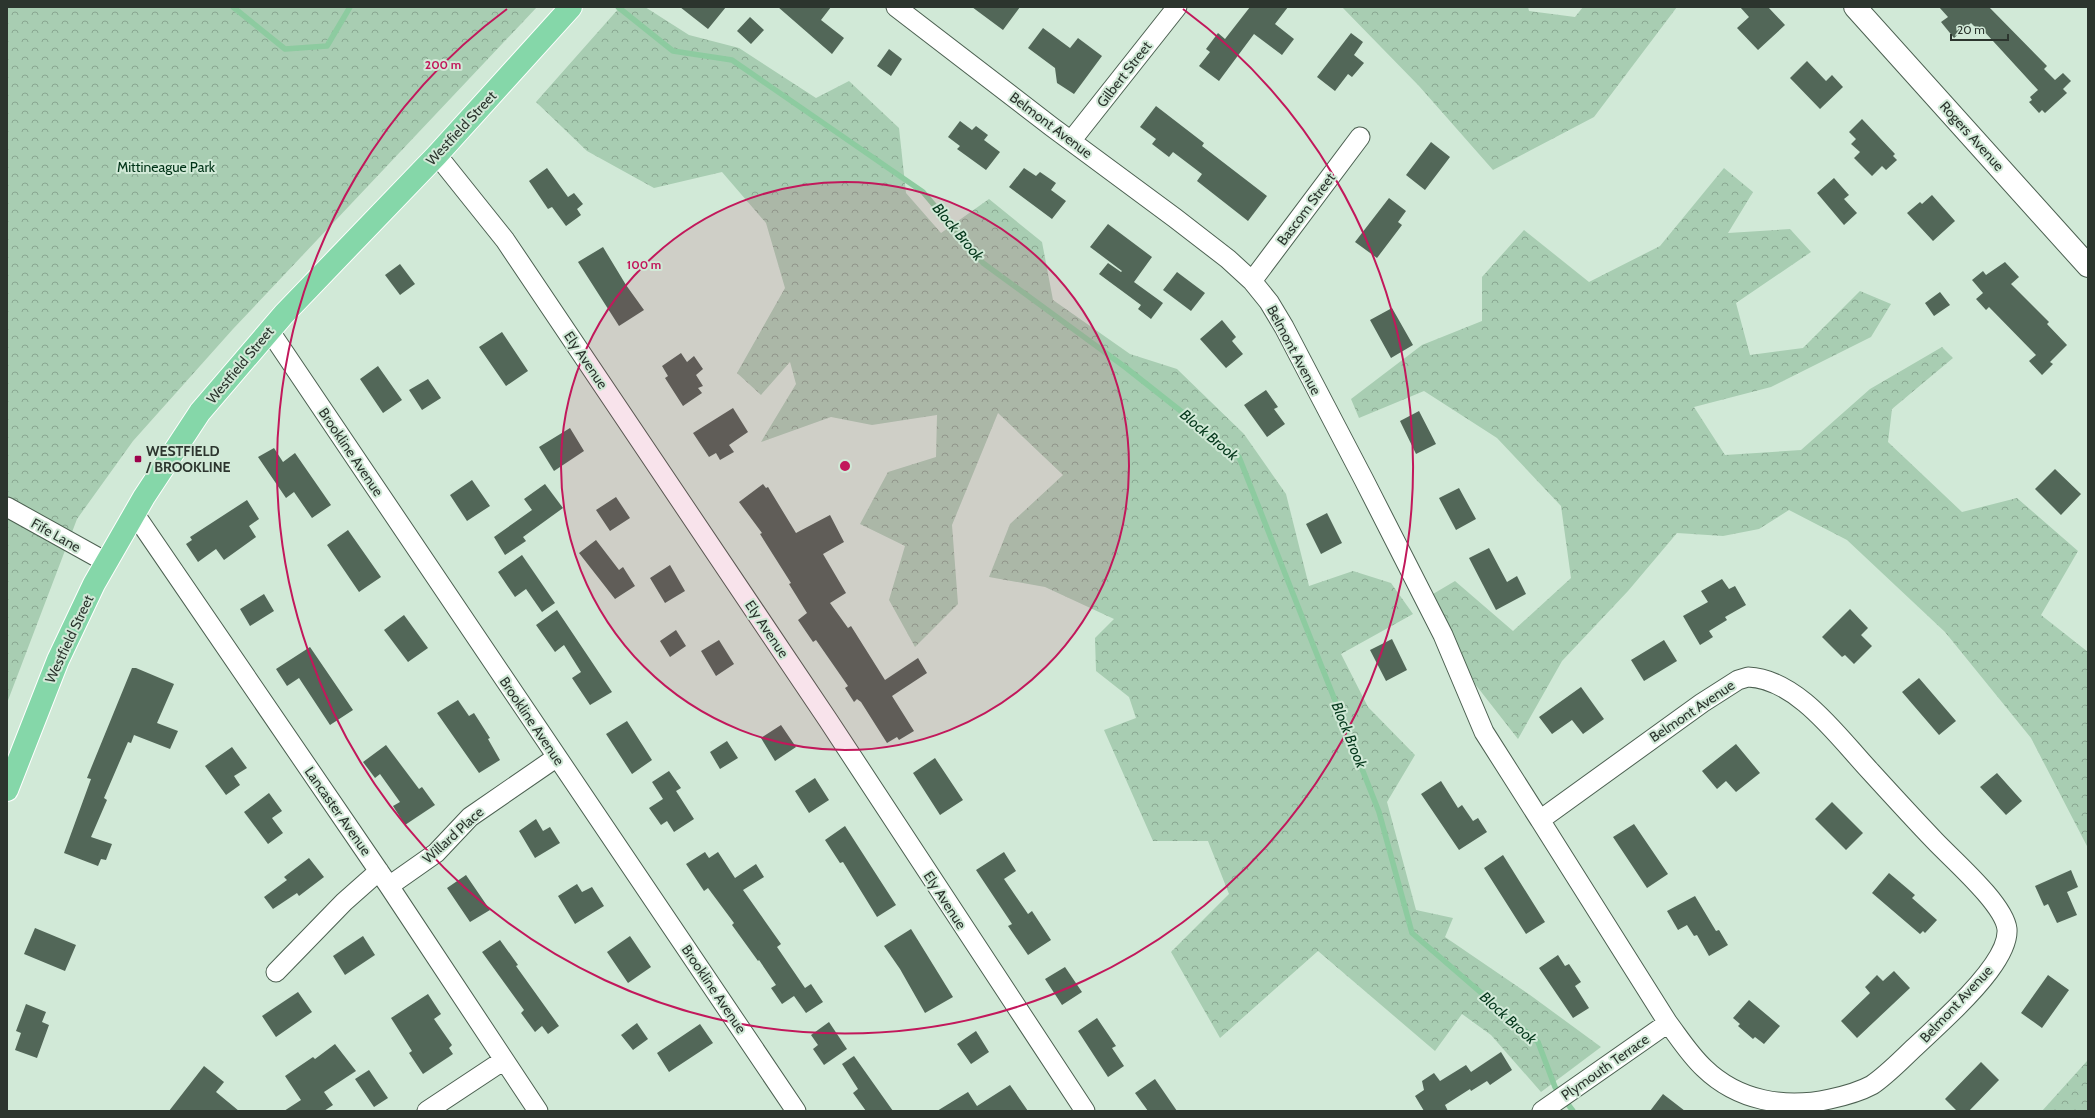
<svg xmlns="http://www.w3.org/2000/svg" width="2095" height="1118" font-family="Cabin,sans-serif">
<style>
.forest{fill:url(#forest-crowns)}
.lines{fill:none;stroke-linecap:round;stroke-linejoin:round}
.stream{stroke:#8dcba0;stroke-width:5.5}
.building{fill:#526758}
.minor-casing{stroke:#4c6051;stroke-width:21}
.secondary-casing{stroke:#4c6051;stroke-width:24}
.primary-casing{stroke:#fff;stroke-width:24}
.minor{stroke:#fff;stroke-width:19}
.secondary{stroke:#fff;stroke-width:22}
.primary{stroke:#85d7a9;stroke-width:22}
.ring{fill:none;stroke:#c2185b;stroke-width:2}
.poi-dot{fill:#9d024b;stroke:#d1e9d7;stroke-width:1.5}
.labels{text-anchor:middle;stroke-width:4;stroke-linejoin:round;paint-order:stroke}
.street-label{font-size:14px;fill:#2c352e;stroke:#d1e9d7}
.park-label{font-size:14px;fill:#003317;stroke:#d1e9d7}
.poi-label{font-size:14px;font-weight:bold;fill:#2c352e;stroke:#d1e9d7;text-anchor:start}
.water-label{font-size:15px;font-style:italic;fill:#04371b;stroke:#d1e9d7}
.centre{fill:#c2185b;stroke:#d1e9d7;stroke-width:2}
.ring-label{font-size:12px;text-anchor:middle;font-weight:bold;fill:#c2185b;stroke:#d1e9d7;stroke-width:4;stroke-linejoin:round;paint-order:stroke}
</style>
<defs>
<pattern id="forest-crowns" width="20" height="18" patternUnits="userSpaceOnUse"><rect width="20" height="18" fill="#a8cdb2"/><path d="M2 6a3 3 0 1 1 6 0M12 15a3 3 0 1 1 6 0" fill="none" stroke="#89a791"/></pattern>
</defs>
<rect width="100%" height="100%" fill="#d1e9d7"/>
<path class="forest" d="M 7,7 L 537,7 L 233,329 L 133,441 L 77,519 L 7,703 Z
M 620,7 L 645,7 L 689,35 L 739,48 L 816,98 L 849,81 L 899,128 L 906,193 L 941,233 L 989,199 L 1042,242 L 1053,300 L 1130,354 L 1177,369 L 1244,434 L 1286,494 L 1309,586 L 1353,571 L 1391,583 L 1413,614 L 1341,654 L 1368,707 L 1415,755 L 1387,802 L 1416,910 L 1453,918 L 1445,937 L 1530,995 L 1601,1047 L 1541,1092 L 1491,1035 L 1462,1014 L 1435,1051 L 1318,951 L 1220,1038 L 1171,952 L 1229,894 L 1208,841 L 1153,841 L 1104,730 L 1136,718 L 1129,697 L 1096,671 L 1095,638 L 1114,619 L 1045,587 L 989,577 L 1010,524 L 1063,475 L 998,413 L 952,525 L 958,604 L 915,647 L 889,600 L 905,546 L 860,524 L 888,472 L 936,457 L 937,415 L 872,425 L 831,417 L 761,442 L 796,384 L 790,362 L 761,395 L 737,373 L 785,288 L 766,223 L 722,172 L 654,188 L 587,151 L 536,102 Z
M 1342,7 L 1528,7 L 1529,11 L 1575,17 L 1583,7 L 1677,7 L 1594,117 L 1493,170 L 1419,86 Z
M 1724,168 L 1753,192 L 1728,233 L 1790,229 L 1811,252 L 1736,303 L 1750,355 L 1803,348 L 1860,291 L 1891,304 L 1871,337 L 1771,387 L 1694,407 L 1725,455 L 1801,450 L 1870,389 L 1942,347 L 1953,358 L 1892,409 L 1888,442 L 1962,512 L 2017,498 L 2078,551 L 2041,615 L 2088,652 L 2088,848 L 2031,738 L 1945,632 L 1847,540 L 1789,510 L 1759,529 L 1723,536 L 1677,533 L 1628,591 L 1562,661 L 1518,739 L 1475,684 L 1433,594 L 1455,581 L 1513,631 L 1571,578 L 1561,506 L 1497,438 L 1424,391 L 1359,418 L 1351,399 L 1422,345 L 1482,321 L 1482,277 L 1524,230 L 1589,282 L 1660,246 Z
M 2088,1060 L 2088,1111 L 2042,1111 L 2087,1061 Z"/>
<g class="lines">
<path class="stream" d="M 233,7 L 285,49 L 327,46 L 350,7
M 618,7 L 673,51 L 732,60 L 923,192 L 983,263 L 1125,367 L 1239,457 L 1379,812 L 1412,933 L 1538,1042 L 1555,1087 L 1573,1111"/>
</g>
<path class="building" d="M 680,7 L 726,7 L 708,29 Z
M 778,7 L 831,7 L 821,20 L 844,38 L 832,54 Z
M 972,7 L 1020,7 L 1003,30 Z
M 1250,7 L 1288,7 L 1275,24 L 1294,39 L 1282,55 L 1254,34 L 1219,81 L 1199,66 L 1210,52 L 1206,49 L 1218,33 L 1225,39 Z
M 1740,7 L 1768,7 L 1785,25 L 1758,50 L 1737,28 L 1749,17 Z
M 1939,7 L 1989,7 L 2047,66 L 2044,69 L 2055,80 L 2063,73 L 2071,81 L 2063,89 L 2067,93 L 2045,113 L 2042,110 L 2039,113 L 2029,102 L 2032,100 L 2030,97 L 2038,90 L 1982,29 L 1979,31 L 1971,23 L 1954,38 L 1941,22 L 1948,17 Z
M 750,17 L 764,30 L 751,44 L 737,31 Z
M 1043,28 L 1070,48 L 1078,38 L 1102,56 L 1074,94 L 1057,83 L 1055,68 L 1028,48 Z
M 1351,33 L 1363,42 L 1354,55 L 1364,63 L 1352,77 L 1348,74 L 1335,91 L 1317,77 Z
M 889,49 L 902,59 L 891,76 L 877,66 Z
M 1807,61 L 1826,81 L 1832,75 L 1843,87 L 1820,109 L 1790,78 Z
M 1156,106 L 1204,143 L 1202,146 L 1267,196 L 1248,221 L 1197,181 L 1202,174 L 1173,152 L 1169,157 L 1152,144 L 1156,139 L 1140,127 Z
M 1862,119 L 1895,154 L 1893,156 L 1897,160 L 1886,170 L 1882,166 L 1872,176 L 1854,158 L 1860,152 L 1851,144 L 1856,139 L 1849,132 Z
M 960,121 L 972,130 L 976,126 L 988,135 L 984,140 L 1000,152 L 986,170 L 957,149 L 960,146 L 948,137 Z
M 1431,142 L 1450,157 L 1425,190 L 1406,175 Z
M 547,168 L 568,197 L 574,193 L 583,204 L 577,209 L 581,215 L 566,226 L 552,207 L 548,209 L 529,181 Z
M 1024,168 L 1036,176 L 1040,172 L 1056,183 L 1051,190 L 1066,201 L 1052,219 L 1009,187 Z
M 1834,178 L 1849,195 L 1844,199 L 1857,213 L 1844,225 L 1817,193 Z
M 1932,195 L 1955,221 L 1933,241 L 1907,213 L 1920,202 L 1922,204 Z
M 1389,198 L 1406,211 L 1398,222 L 1402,225 L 1377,258 L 1355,242 Z
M 1108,224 L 1152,257 L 1134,282 L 1163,303 L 1151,319 L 1138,309 L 1141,305 L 1099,274 L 1108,263 L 1121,272 L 1122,271 L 1090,247 Z
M 603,247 L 626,285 L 644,310 L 619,326 L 578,262 Z
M 2005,262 L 2019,277 L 2011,284 L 2049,322 L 2047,324 L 2067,345 L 2050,362 L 2053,364 L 2042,375 L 2029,361 L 2036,355 L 1989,307 L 1986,310 L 1976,299 L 1983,293 L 1972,280 L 1983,271 L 1986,275 Z
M 400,264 L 415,284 L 400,295 L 385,275 Z
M 1177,272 L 1205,293 L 1191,311 L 1163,290 Z
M 1940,292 L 1950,305 L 1934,316 L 1925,303 Z
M 1392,308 L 1413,345 L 1391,358 L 1370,320 Z
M 1222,320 L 1236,337 L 1232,341 L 1243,354 L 1226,368 L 1200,339 Z
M 502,332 L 528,371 L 506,386 L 479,347 Z
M 681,353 L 687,362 L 694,356 L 703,369 L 696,375 L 703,386 L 698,388 L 702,393 L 683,406 L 665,378 L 668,376 L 662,366 Z
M 378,366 L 402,400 L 383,413 L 360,379 Z
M 428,379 L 441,398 L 422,410 L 409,390 Z
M 1266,390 L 1278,407 L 1274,409 L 1285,424 L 1267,437 L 1244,405 Z
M 733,408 L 748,432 L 729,445 L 734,452 L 720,460 L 716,453 L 709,457 L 693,433 Z
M 1419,411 L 1436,444 L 1416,454 L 1400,421 Z
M 570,428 L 584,451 L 554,471 L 539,447 Z
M 274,448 L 283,462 L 295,453 L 331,505 L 312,518 L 294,492 L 286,498 L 258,457 Z
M 2055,469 L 2081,494 L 2061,515 L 2035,489 Z
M 472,480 L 490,506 L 467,521 L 450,495 Z
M 545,484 L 563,508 L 523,537 L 526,541 L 505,555 L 494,537 L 532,510 L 524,499 Z
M 763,484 L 766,488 L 768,487 L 796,533 L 830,515 L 844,542 L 823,554 L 846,593 L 830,603 L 848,628 L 851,626 L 885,680 L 918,658 L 927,673 L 892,696 L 914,731 L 899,740 L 897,737 L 887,743 L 861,702 L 857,699 L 854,702 L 845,688 L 848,686 L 816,640 L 813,642 L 798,620 L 807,613 L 789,584 L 791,583 L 760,534 L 762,533 L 739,502 Z
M 1459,488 L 1476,519 L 1456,530 L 1439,498 Z
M 616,497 L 630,518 L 610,531 L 596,510 Z
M 247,500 L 259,519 L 249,526 L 256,537 L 224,560 L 216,549 L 198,562 L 186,544 L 192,540 L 190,537 Z
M 1327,513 L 1342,543 L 1321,554 L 1306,524 Z
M 348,530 L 381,577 L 359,592 L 327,545 Z
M 596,540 L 619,570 L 623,567 L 635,586 L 615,599 L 579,553 Z
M 1489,548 L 1507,582 L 1517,576 L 1526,594 L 1496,610 L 1469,558 Z
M 522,555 L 555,603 L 542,612 L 526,589 L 515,597 L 498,572 Z
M 670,565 L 685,591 L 665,603 L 650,578 Z
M 1722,579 L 1729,589 L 1735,586 L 1746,605 L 1725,617 L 1727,620 L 1709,631 L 1713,637 L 1700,645 L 1683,616 L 1708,602 L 1701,591 Z
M 264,594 L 274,611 L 250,626 L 240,609 Z
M 1850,609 L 1868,628 L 1861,635 L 1872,646 L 1854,664 L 1845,655 L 1842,657 L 1822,637 Z
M 557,610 L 612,692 L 590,705 L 572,678 L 581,672 L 564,645 L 555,652 L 536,625 Z
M 404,615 L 428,648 L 408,662 L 384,630 Z
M 676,630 L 686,646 L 670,657 L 660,641 Z
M 1392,639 L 1407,670 L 1386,681 L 1370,650 Z
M 719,640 L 734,664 L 716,676 L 701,651 Z
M 1664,640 L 1677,661 L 1644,681 L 1631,660 Z
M 310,647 L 353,710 L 330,725 L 299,678 L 287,686 L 276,669 Z
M 132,668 L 136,668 L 174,684 L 157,723 L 178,731 L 170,749 L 134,735 L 131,743 L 128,742 L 104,798 L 107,800 L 91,837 L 112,844 L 106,860 L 101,859 L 98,866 L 64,853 L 91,779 L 87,778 Z
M 1919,678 L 1956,721 L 1939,735 L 1902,692 Z
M 1581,687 L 1604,719 L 1583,734 L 1572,720 L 1552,734 L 1539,717 Z
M 458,700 L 469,716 L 474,713 L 490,738 L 488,739 L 500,760 L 479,773 L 437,713 Z
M 627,721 L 652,760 L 632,774 L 606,734 Z
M 781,725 L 796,747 L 775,761 L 761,738 Z
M 727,741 L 738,758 L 720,769 L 710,752 Z
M 1736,744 L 1760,773 L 1736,792 L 1726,781 L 1717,789 L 1702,771 Z
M 386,745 L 419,789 L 422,787 L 435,805 L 405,825 L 393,806 L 400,802 L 380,774 L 375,778 L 363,762 Z
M 232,747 L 247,768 L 234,776 L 240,785 L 226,795 L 205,766 Z
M 935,758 L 963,800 L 940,815 L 913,773 Z
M 669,771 L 681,788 L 676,791 L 694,819 L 674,832 L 667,821 L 661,825 L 649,808 L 663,799 L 652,782 Z
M 1997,773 L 2022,801 L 2006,815 L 1980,787 Z
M 815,778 L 829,800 L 809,813 L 795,791 Z
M 1441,781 L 1458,808 L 1462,805 L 1473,821 L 1478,818 L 1487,832 L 1459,850 L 1421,794 Z
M 269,793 L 282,811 L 272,818 L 283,833 L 268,844 L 244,812 Z
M 1832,802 L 1863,833 L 1846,850 L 1815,819 Z
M 536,819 L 543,831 L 550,827 L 560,843 L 535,858 L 519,831 Z
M 1634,824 L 1668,874 L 1647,888 L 1613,837 Z
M 845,826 L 896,905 L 877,917 L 843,862 L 840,863 L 825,840 Z
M 705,852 L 709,858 L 718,852 L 735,878 L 756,864 L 764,877 L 743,890 L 781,944 L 777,947 L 805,988 L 811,984 L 823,1002 L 806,1013 L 794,996 L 782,1004 L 771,988 L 776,985 L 759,960 L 758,961 L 732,925 L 734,923 L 708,888 L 704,891 L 686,864 Z
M 1004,852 L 1016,871 L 1004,879 L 1028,914 L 1032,911 L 1051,940 L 1028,955 L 1008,926 L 1012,924 L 976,870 Z
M 1503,855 L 1545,922 L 1526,934 L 1484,868 Z
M 309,858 L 324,877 L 299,896 L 297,893 L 273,909 L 264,897 L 287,880 L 284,877 Z
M 2071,870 L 2078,887 L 2067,892 L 2077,915 L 2057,923 L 2048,904 L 2044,906 L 2035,886 Z
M 1889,873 L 1915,895 L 1912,898 L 1937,920 L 1925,933 L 1923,931 L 1920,934 L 1872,893 Z
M 466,875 L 490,910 L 470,922 L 447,888 Z
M 577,884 L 582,892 L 592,887 L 604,906 L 575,924 L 558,896 Z
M 1695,896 L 1716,931 L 1719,930 L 1728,945 L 1709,956 L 1697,935 L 1694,936 L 1687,925 L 1678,930 L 1667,911 Z
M 35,928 L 76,945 L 65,971 L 24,954 Z
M 911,929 L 953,997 L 925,1013 L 900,969 L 884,946 Z
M 363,936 L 375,955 L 345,975 L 333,956 Z
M 630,936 L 651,967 L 628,983 L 607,952 Z
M 500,940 L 518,965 L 516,966 L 559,1026 L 548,1034 L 542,1026 L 535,1032 L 521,1013 L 524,1010 L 482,952 Z
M 1558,955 L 1565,966 L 1569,964 L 1581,982 L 1575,986 L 1589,1008 L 1573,1018 L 1539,968 Z
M 1065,967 L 1082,992 L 1062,1005 L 1045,979 Z
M 1894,971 L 1910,988 L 1857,1038 L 1841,1021 L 1870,993 L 1865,987 L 1877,975 L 1883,981 Z
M 2048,975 L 2069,990 L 2042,1028 L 2021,1013 Z
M 298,992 L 312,1012 L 276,1037 L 262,1016 Z
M 428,994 L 441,1014 L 434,1019 L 452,1045 L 449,1048 L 453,1054 L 423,1074 L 409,1053 L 412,1051 L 391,1018 Z
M 1749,1000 L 1780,1026 L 1764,1044 L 1755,1037 L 1753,1039 L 1738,1026 L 1740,1024 L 1733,1018 Z
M 26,1004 L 46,1012 L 42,1022 L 49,1025 L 37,1058 L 15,1050 L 21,1033 L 16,1031 Z
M 1097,1018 L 1116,1046 L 1112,1048 L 1124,1066 L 1108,1077 L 1078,1031 Z
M 829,1022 L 847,1049 L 824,1065 L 813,1049 L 818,1045 L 811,1035 Z
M 637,1023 L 648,1039 L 633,1050 L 621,1035 Z
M 700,1024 L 713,1043 L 669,1072 L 657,1053 Z
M 976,1031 L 989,1052 L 971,1064 L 957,1044 Z
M 335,1044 L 356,1071 L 324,1092 L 333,1105 L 324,1111 L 284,1111 L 301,1100 L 285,1076 L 313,1057 L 315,1059 Z
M 1501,1052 L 1512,1070 L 1490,1085 L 1487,1081 L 1471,1091 L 1470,1089 L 1445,1105 L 1448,1111 L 1424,1111 L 1415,1096 L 1424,1090 L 1422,1081 L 1434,1073 L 1440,1081 L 1466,1065 L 1471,1072 Z
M 854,1056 L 893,1111 L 866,1111 L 853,1093 L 858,1089 L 842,1064 Z
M 1981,1062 L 1999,1080 L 1969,1111 L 1957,1111 L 1945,1099 Z
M 204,1066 L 224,1082 L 216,1092 L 239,1111 L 169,1111 Z
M 369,1070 L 388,1098 L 374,1107 L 355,1079 Z
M 1155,1079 L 1177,1111 L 1148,1111 L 1135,1093 Z
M 1010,1085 L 1028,1111 L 937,1111 L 968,1092 L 977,1106 Z
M 1663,1094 L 1685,1111 L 1650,1111 Z"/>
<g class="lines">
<defs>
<path id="minor" d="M 896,7 L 1052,127 L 1175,218 L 1228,259 L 1252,281 L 1269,302 L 1284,327 L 1364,480 L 1443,635 L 1484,732 L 1540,820
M 1071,141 L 1177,7
M 437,155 L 505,240 L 828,720 L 1085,1111
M 1252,281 L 1360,137
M 269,330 L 796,1111
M 7,507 L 106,562
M 134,513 L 389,886 L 538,1111
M 1748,677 C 1798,679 1839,738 1871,772 C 1892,795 1913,818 1935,841 C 1953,860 2004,904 2007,929 C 2009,954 1973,991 1957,1007 C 1943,1021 1929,1034 1915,1047 C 1901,1060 1888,1074 1872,1085 C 1859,1092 1844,1096 1830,1099 C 1785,1109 1738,1101 1704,1068 C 1690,1055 1680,1039 1668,1023 L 1540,820 L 1702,703 L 1738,680 Z
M 389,886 L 436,853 L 470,817 L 557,757
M 276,972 L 344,902 L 379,871
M 427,1111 L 504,1060
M 1542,1111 L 1668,1023"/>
<path id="secondary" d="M 1855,7 L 2088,266"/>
<path id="primary" d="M 7,790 L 58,660 L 94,584 L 144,497 L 200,412 L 284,314 L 437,155 L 571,7"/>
</defs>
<use href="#minor" class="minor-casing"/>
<use href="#secondary" class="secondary-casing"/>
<use href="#primary" class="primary-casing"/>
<use href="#minor" class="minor"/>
<use href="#secondary" class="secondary"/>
<use href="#primary" class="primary"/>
</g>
<circle cx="845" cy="466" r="284" fill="#c2185b" fill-opacity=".12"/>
<g class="ring">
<circle cx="845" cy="466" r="284"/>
<path d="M1183 9A568 568 0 1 1 507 9"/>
</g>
<rect class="poi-dot" x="134" y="455" width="8" height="8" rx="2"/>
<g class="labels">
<g class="street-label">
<text transform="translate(1124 74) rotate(-52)" y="5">Gilbert Street</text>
<text transform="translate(1051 125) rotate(37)" y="5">Belmont Avenue</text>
<text transform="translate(461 128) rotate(-47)" y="5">Westfield Street</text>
<text transform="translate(1972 136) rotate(48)" y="5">Rogers Avenue</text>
<text transform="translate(1306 209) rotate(-53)" y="5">Bascom Street</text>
<text transform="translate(1294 350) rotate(62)" y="5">Belmont Avenue</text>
<text transform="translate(586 360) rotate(56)" y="5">Ely Avenue</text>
<text transform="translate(240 365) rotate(-50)" y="5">Westfield Street</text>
<text transform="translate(351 452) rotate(56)" y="5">Brookline Avenue</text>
<text transform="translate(56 535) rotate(29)" y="5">Fife Lane</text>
<text transform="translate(767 629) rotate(56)" y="5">Ely Avenue</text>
<text transform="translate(69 639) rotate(-65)" y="5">Westfield Street</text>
<text transform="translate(1692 711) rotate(-34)" y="5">Belmont Avenue</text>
<text transform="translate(532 721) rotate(56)" y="5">Brookline Avenue</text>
<text transform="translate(338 811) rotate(55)" y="5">Lancaster Avenue</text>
<text transform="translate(453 835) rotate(-42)" y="5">Willard Place</text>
<text transform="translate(945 900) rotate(57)" y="5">Ely Avenue</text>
<text transform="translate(714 989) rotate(56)" y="5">Brookline Avenue</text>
<text transform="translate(1956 1004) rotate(-47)" y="5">Belmont Avenue</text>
<text transform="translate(1605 1067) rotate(-35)" y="5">Plymouth Terrace</text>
</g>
<g class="park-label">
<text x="166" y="172">Mittineague Park</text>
</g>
<g class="poi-label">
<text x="146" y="456">WESTFIELD<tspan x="146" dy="16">/ BROOKLINE</tspan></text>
</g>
<g class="water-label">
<text transform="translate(958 232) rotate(50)" y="5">Block Brook</text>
<text transform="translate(1209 435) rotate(40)" y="5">Block Brook</text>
<text transform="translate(1349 735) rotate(68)" y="5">Block Brook</text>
<text transform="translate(1508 1018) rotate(42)" y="5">Block Brook</text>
</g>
</g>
<circle cx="845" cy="466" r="6" class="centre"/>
<g class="ring-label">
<text x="443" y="69">200 m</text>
<text x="644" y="269">100 m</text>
</g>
<rect width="2095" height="1118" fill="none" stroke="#2c352e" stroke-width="16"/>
<path d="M1951 34v6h57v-6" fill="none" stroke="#2c352e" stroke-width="2"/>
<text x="1957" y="34" font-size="12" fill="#2c352e" stroke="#d1e9d7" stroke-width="3" paint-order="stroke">20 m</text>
</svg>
